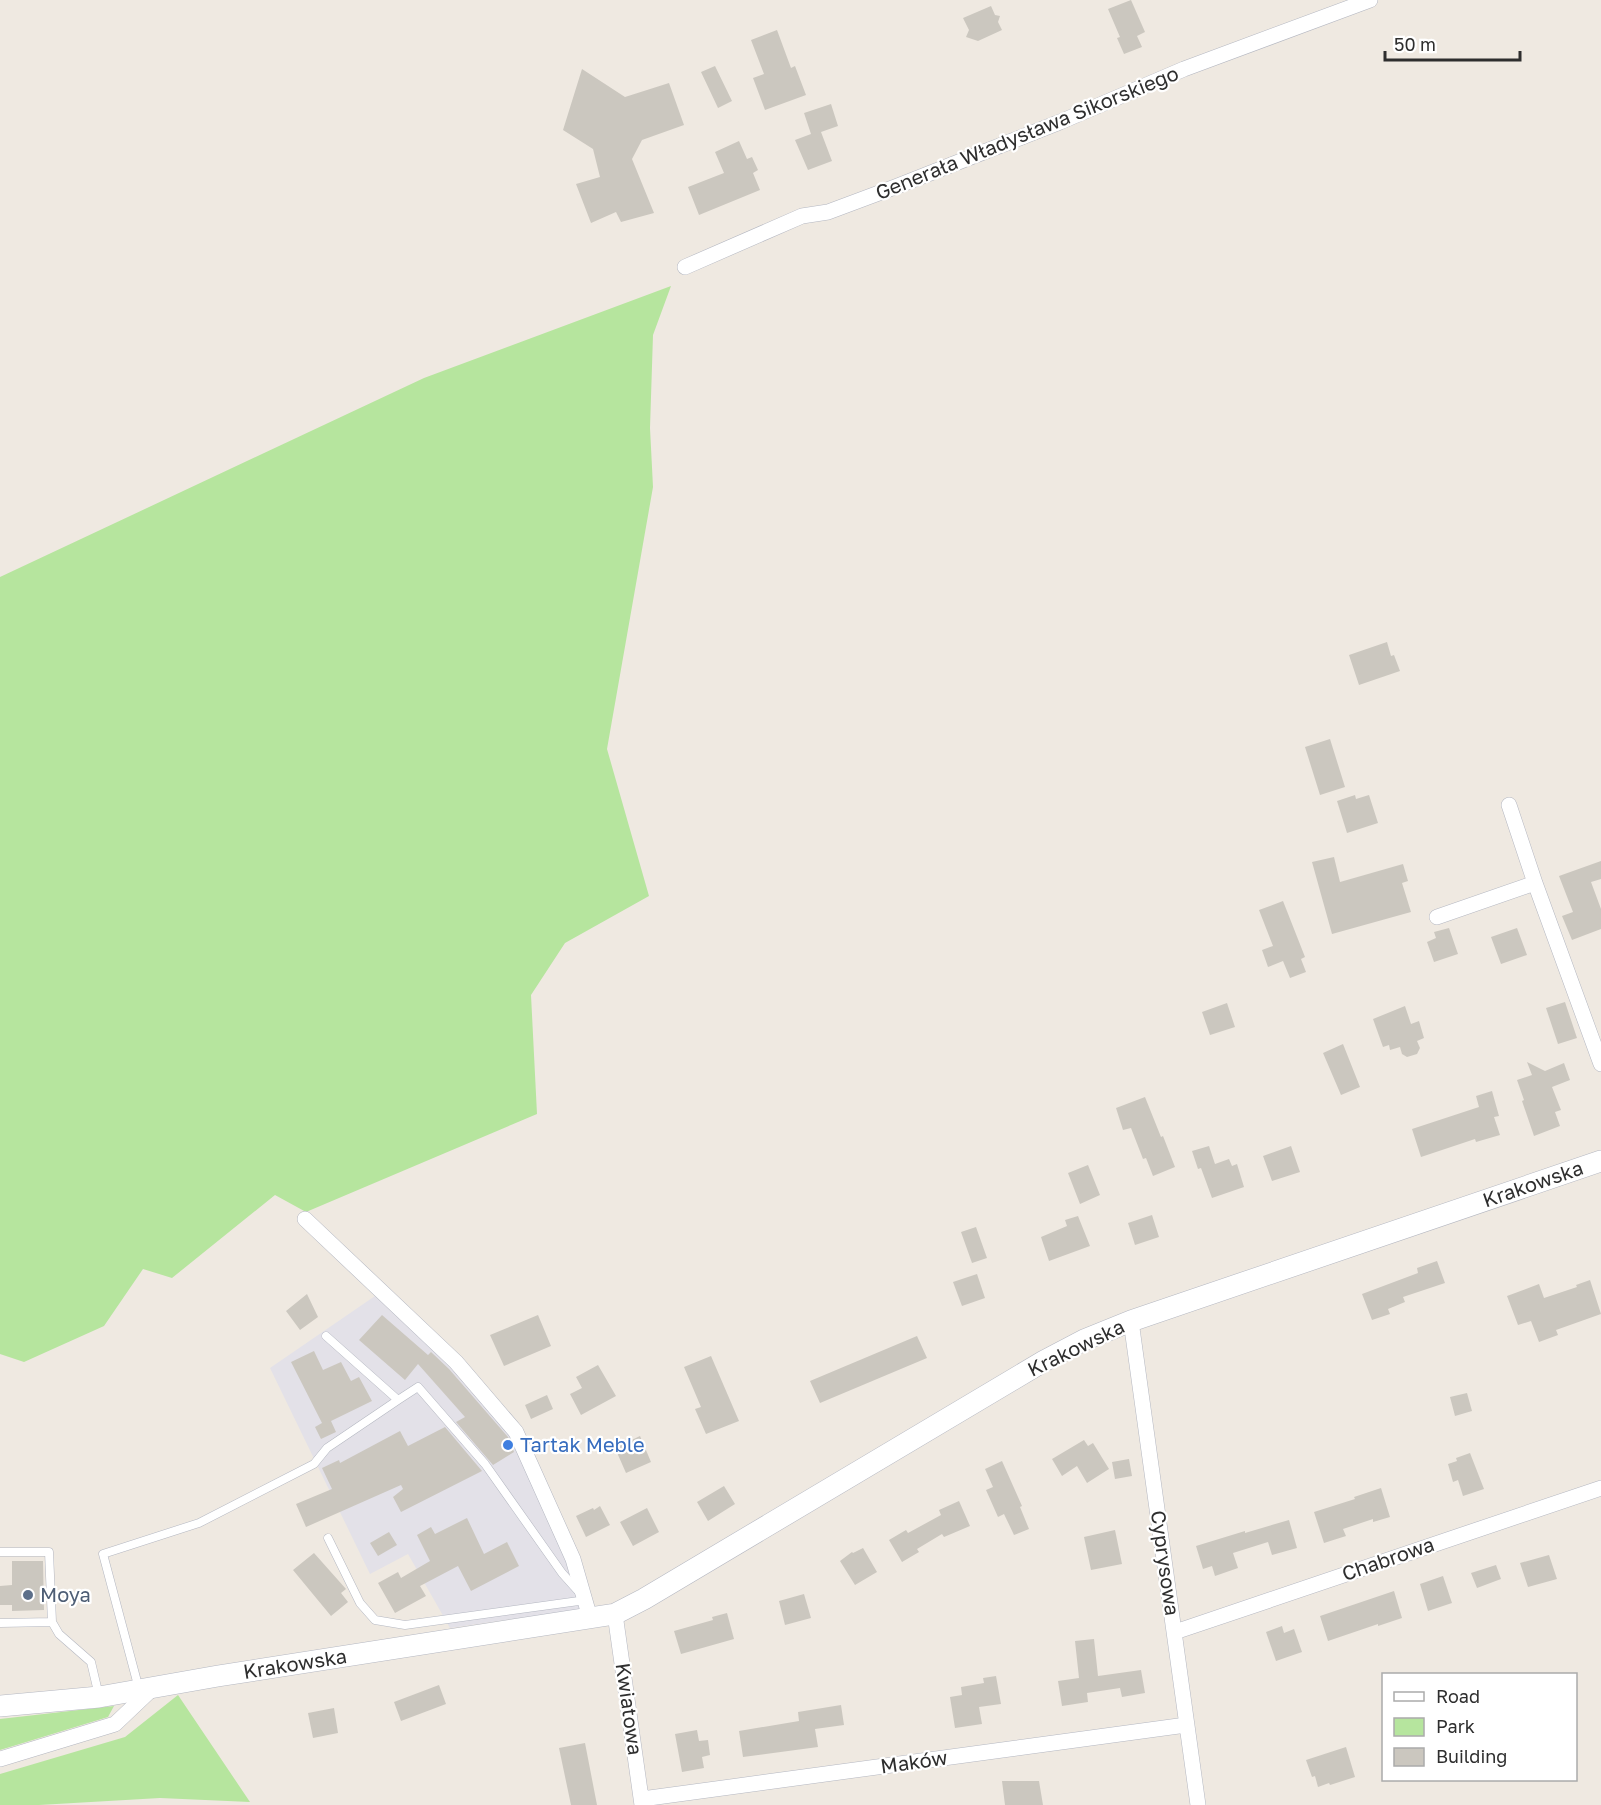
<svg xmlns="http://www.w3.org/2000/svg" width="1601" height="1805" font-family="'Golos Text',sans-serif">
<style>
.industrial{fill:#e3e1e8}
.green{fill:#b6e59e}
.building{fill:#cbc7bf}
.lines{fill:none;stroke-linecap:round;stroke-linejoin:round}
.lane-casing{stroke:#b4b7c1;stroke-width:9}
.street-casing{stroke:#b4b7c1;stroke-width:16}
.secondary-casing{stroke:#b4b7c1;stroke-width:22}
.lane{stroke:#fff;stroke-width:8}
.street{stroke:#fff;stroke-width:15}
.secondary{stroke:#fff;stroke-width:21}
.shop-dot{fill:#3f7fe0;stroke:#fff;stroke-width:2}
.service-dot{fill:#5c6f8a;stroke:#fff;stroke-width:2}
.labels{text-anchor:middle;stroke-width:4.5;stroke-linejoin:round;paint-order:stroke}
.street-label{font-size:20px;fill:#2e2e2e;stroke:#fff}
.shop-label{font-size:20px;fill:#366cbe;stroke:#fff;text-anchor:start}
.service-label{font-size:20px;fill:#4e5e75;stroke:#fff;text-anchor:start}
</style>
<rect width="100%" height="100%" fill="#efe9e1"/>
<path class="industrial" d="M 375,1296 L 454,1365 L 513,1433 L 569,1562 L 582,1609 L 450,1628 L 408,1554 L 370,1574 L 270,1368 Z"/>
<path class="green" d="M 671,286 L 653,335 L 650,428 L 653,487 L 607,749 L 649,896 L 565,943 L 531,995 L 537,1114 L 306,1212 L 275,1195 L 172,1278 L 143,1269 L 104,1326 L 24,1362 L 0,1354 L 0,577 L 424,378 Z
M 178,1695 L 250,1802 L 160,1798 L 39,1805 L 0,1805 L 0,1774 L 125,1737 Z
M 114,1706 L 108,1717 L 0,1750 L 0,1719 Z"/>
<path class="building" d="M 1131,0 L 1145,32 L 1137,36 L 1142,47 L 1124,54 L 1117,38 L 1120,37 L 1108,9 Z
M 991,6 L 995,15 L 1000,16 L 998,22 L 1002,30 L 978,41 L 966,37 L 969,30 L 963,18 Z
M 777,30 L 791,68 L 795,66 L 806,95 L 765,110 L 753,78 L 764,74 L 751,40 Z
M 715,66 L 732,101 L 718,108 L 701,72 Z
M 582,69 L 625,97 L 669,83 L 684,125 L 642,140 L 632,159 L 654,213 L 621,222 L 616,212 L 591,223 L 576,184 L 600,177 L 593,149 L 563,130 Z
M 831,104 L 838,126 L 821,132 L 832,161 L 808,170 L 795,140 L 811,134 L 804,113 Z
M 739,141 L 747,159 L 752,157 L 758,170 L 753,173 L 760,190 L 699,215 L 688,187 L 724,173 L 715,152 Z
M 1387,642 L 1391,656 L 1394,655 L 1400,671 L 1359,685 L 1349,655 Z
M 1330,739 L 1345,787 L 1320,795 L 1305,747 Z
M 1355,795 L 1356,799 L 1369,795 L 1378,823 L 1347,833 L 1337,801 Z
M 1334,857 L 1340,882 L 1403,864 L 1408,881 L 1402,883 L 1411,912 L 1332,934 L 1312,862 Z
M 1601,861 L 1601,879 L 1591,882 L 1601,909 L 1601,929 L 1572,940 L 1562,916 L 1573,912 L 1559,876 Z
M 1283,901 L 1305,957 L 1301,959 L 1306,972 L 1290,978 L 1283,961 L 1268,967 L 1262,950 L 1273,946 L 1259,910 Z
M 1449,928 L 1458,954 L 1434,962 L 1427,942 L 1436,938 L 1434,932 Z
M 1517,928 L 1527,955 L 1501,964 L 1491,937 Z
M 1565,1002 L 1577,1038 L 1558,1044 L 1546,1008 Z
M 1227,1003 L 1235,1027 L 1210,1035 L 1202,1012 Z
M 1405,1006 L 1411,1024 L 1419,1021 L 1424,1038 L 1417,1041 L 1420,1048 L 1417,1054 L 1407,1057 L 1402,1054 L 1400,1047 L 1390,1050 L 1389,1045 L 1383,1047 L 1373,1019 Z
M 1343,1044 L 1360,1087 L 1341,1095 L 1323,1053 Z
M 1527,1062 L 1545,1071 L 1564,1063 L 1570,1080 L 1552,1087 L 1561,1110 L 1555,1112 L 1560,1126 L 1534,1136 L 1522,1101 L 1524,1100 L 1517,1080 L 1532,1075 Z
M 1492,1091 L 1499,1116 L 1494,1117 L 1500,1135 L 1476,1142 L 1475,1139 L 1421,1157 L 1412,1129 L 1479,1107 L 1476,1096 Z
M 1145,1097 L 1161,1137 L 1163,1136 L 1175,1167 L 1153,1176 L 1146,1158 L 1143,1159 L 1131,1128 L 1123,1130 L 1116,1108 Z
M 1209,1146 L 1215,1164 L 1229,1159 L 1232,1166 L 1237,1164 L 1244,1187 L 1212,1198 L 1201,1168 L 1198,1169 L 1192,1151 Z
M 1291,1146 L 1300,1172 L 1272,1181 L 1263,1156 Z
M 1088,1165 L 1100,1195 L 1080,1204 L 1068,1173 Z
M 1152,1215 L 1159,1237 L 1135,1245 L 1128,1223 Z
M 1078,1216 L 1090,1246 L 1049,1261 L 1041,1237 L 1067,1226 L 1065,1220 Z
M 976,1227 L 987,1258 L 972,1263 L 961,1232 Z
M 1437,1261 L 1445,1283 L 1403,1297 L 1405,1302 L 1388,1309 L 1390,1314 L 1372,1320 L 1362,1294 L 1418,1273 L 1417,1268 Z
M 977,1274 L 985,1298 L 962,1306 L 953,1282 Z
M 1590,1280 L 1601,1314 L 1556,1330 L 1558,1335 L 1539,1342 L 1531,1321 L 1518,1325 L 1507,1296 L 1539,1284 L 1544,1298 L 1577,1287 L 1576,1285 Z
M 307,1294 L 318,1317 L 300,1330 L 286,1311 Z
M 382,1315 L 428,1355 L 431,1352 L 449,1369 L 508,1437 L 514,1452 L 493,1465 L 456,1422 L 465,1417 L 418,1364 L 405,1380 L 359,1340 Z
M 538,1315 L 551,1346 L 504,1366 L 490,1335 Z
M 917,1336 L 927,1358 L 820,1403 L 810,1381 Z
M 314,1351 L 323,1370 L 341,1362 L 351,1381 L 359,1377 L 372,1401 L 331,1421 L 336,1432 L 321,1439 L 315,1427 L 322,1423 L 291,1362 Z
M 711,1356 L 739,1421 L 706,1434 L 695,1409 L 701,1407 L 684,1367 Z
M 598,1365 L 616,1396 L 581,1415 L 570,1394 L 582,1388 L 576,1377 Z
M 1467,1393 L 1472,1411 L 1455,1416 L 1450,1397 Z
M 547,1395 L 553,1409 L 531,1419 L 525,1405 Z
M 445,1427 L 482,1471 L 401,1512 L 393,1497 L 403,1489 L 401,1485 L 306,1527 L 296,1504 L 332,1489 L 322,1468 L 339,1460 L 340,1463 L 400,1431 L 408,1446 Z
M 640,1436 L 651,1462 L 626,1473 L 615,1448 Z
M 1084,1440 L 1088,1446 L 1093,1443 L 1109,1469 L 1087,1483 L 1077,1466 L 1062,1476 L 1052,1459 Z
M 1470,1453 L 1484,1489 L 1463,1496 L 1458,1480 L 1453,1482 L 1448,1464 L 1457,1461 L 1456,1458 Z
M 1129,1459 L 1132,1476 L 1115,1479 L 1112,1462 Z
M 1002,1461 L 1022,1506 L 1020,1507 L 1029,1529 L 1014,1535 L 1004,1514 L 998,1517 L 986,1490 L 993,1487 L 985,1469 Z
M 724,1486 L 735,1504 L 708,1521 L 697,1502 Z
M 1381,1488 L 1390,1517 L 1373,1522 L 1373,1519 L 1343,1529 L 1346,1536 L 1324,1543 L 1314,1512 L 1355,1499 L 1354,1497 Z
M 959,1501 L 970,1526 L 944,1537 L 942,1534 L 917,1549 L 919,1552 L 902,1562 L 889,1540 L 906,1530 L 908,1533 L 941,1515 L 939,1510 Z
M 600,1506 L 610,1525 L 586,1537 L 576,1516 L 593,1508 L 594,1510 Z
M 647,1508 L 659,1532 L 633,1546 L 620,1522 Z
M 467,1518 L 484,1554 L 507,1542 L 519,1566 L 471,1591 L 458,1566 L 420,1586 L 426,1596 L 395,1613 L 378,1583 L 398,1572 L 401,1578 L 430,1561 L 417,1535 L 431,1527 L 435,1534 Z
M 1289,1520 L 1297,1548 L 1272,1555 L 1268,1542 L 1233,1553 L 1238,1568 L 1215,1576 L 1212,1566 L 1203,1569 L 1196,1546 L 1245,1531 L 1245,1533 Z
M 1115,1530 L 1122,1564 L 1091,1570 L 1084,1537 Z
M 389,1532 L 397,1545 L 378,1556 L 370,1543 Z
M 863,1548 L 877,1572 L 855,1585 L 840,1561 L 852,1552 L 853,1553 Z
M 314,1553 L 346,1589 L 341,1593 L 348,1602 L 331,1616 L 293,1570 Z
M 1549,1555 L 1557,1579 L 1528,1587 L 1520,1563 Z
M 12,1561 L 43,1561 L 44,1610 L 12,1611 L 12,1605 L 0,1605 L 0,1586 L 12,1585 Z
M 1496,1565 L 1501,1579 L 1477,1588 L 1471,1573 Z
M 1443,1576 L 1452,1603 L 1428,1611 L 1420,1584 Z
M 1394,1591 L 1402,1618 L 1378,1626 L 1378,1624 L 1328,1641 L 1320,1616 Z
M 804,1594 L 811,1618 L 785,1625 L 779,1601 Z
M 727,1613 L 734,1639 L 681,1654 L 674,1631 L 713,1620 L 712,1617 Z
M 1282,1626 L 1284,1633 L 1294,1629 L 1302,1652 L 1276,1661 L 1266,1632 Z
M 1094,1639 L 1098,1676 L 1141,1670 L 1145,1693 L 1122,1697 L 1120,1688 L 1087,1693 L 1088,1702 L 1062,1706 L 1058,1681 L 1079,1678 L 1075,1641 Z
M 996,1676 L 1001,1704 L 979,1707 L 982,1724 L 955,1728 L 950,1697 L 962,1695 L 961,1687 L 984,1683 L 983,1678 Z
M 439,1685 L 446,1704 L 401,1721 L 394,1702 Z
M 841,1705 L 844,1725 L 815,1729 L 818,1747 L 743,1757 L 739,1731 L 799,1721 L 798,1712 Z
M 334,1708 L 338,1733 L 313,1738 L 308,1713 Z
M 697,1730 L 699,1741 L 708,1740 L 710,1755 L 702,1757 L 704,1768 L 682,1772 L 675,1734 Z
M 585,1743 L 597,1805 L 571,1805 L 559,1748 Z
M 1346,1747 L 1355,1777 L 1330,1785 L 1329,1783 L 1318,1787 L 1315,1776 L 1312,1777 L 1306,1760 Z
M 1002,1781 L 1039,1781 L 1043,1805 L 1005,1805 Z"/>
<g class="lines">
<defs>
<path id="lane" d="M 326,1336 L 398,1400 L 418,1387 L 485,1464 L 562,1573 L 579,1592
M 328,1538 L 360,1603 L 375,1620 L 405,1625 L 586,1600
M 0,1552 L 49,1552 L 52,1622 L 59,1634 L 91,1662 L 99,1696
M 0,1623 L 52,1622
M 139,1689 L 103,1554 L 199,1523 L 314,1464 L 327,1448 L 398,1400"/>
<path id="street" d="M 685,267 L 802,216 L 828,212 L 895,187 L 1060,122 L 1184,69 L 1370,0
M 1509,805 L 1535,883 L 1601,1064
M 1437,917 L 1535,883
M 305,1219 L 456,1362 L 516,1432 L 573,1559 L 590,1618
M 1131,1321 L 1198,1805
M 615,1614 L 642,1805
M 1175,1632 L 1601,1488
M 0,1759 L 115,1724 L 154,1687
M 642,1799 L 1186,1725"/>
<path id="secondary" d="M 0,1706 L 99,1697 L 218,1676 L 615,1614 L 644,1599 L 1044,1361 L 1084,1340 L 1131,1321 L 1601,1161"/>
</defs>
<use href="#lane" class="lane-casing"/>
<use href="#street" class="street-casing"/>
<use href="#secondary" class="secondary-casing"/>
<use href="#lane" class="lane"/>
<use href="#street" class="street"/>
<use href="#secondary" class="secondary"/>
</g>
<circle class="shop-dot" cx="508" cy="1445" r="6"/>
<circle class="service-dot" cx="28" cy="1595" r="6"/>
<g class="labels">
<g class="street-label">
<text transform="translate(1027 133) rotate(-22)" y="7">Generała Władysława Sikorskiego</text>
<text transform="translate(1533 1184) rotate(-19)" y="7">Krakowska</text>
<text transform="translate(1076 1348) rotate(-26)" y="7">Krakowska</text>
<text transform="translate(1388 1559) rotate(-19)" y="7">Chabrowa</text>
<text transform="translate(1165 1563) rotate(82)" y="7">Cyprysowa</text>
<text transform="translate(295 1664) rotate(-9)" y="7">Krakowska</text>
<text transform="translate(629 1709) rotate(82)" y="7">Kwiatowa</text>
<text transform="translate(914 1762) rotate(-8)" y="7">Maków</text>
</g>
<g class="shop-label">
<text x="520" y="1452">Tartak Meble</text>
</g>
<g class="service-label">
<text x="40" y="1602">Moya</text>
</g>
</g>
<rect x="1382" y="1673" width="195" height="108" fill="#ffffff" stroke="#ababab" stroke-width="1.5"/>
<rect x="1394" y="1692" width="30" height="9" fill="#ffffff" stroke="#ababab" stroke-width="1.5"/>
<text x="1436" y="1703" font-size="18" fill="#2e2e2e">Road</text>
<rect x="1394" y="1718" width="30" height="18" fill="#b6e59e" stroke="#ababab" stroke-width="1.5"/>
<text x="1436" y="1733" font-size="18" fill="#2e2e2e">Park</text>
<rect x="1394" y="1748" width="30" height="18" fill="#cbc7bf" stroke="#ababab" stroke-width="1.5"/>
<text x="1436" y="1763" font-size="18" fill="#2e2e2e">Building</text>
<path d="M1385 51v9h135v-9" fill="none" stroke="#2e2e2e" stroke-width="3"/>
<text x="1394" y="51" font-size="18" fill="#2e2e2e" stroke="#ffffff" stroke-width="4.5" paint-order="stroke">50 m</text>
</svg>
